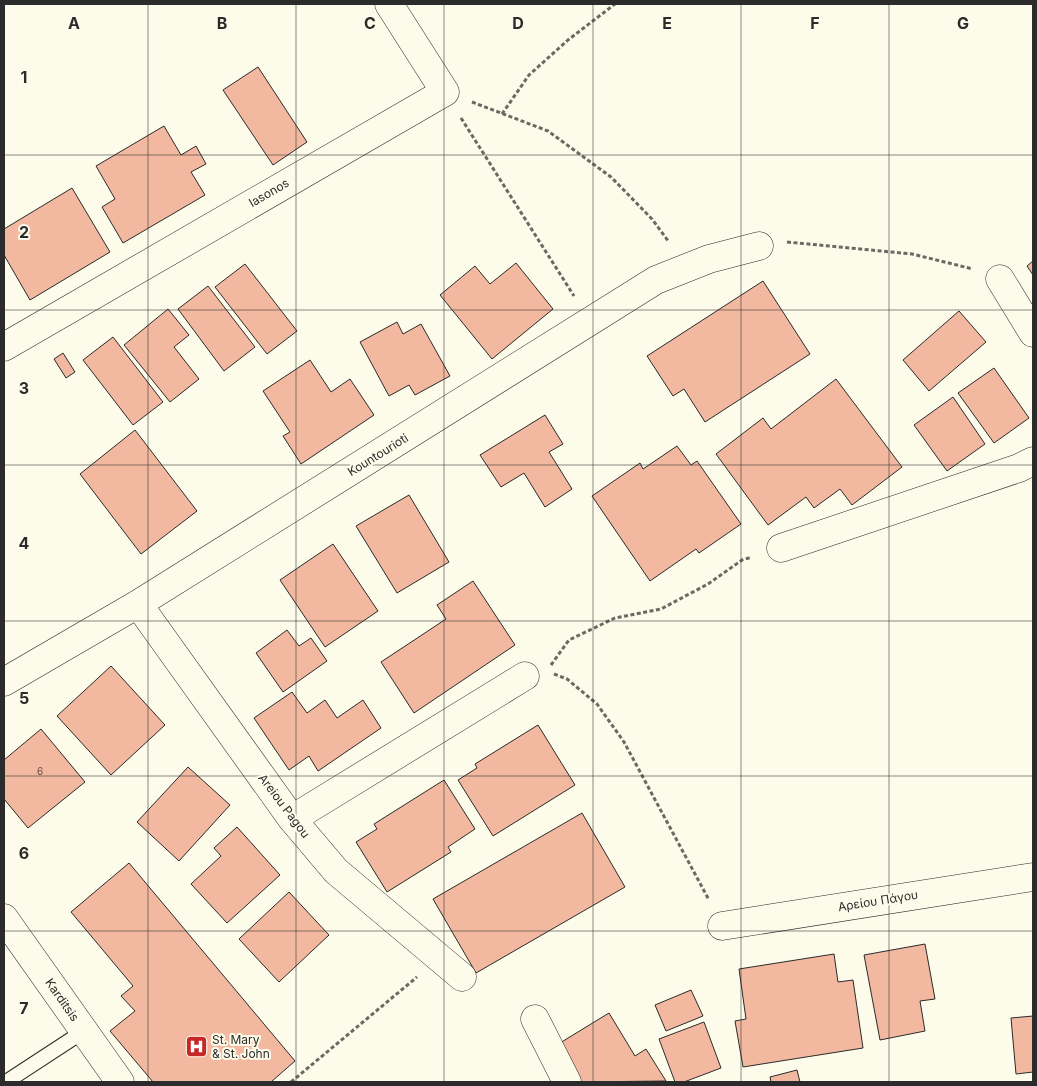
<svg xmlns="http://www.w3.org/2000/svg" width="1037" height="1086" font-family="Inter,sans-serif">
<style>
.building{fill:#f2b8a0;stroke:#2b2b2b}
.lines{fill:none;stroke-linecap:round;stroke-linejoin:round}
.service-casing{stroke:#2b2b2b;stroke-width:16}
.minor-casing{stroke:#2b2b2b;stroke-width:29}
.path{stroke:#6a6964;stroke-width:3;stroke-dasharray:4 2.5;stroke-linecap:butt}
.service{stroke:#fdfbea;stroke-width:14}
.minor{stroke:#fdfbea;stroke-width:28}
.grid{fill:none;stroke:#2b2b2b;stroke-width:1;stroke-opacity:0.55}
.labels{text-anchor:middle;stroke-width:4;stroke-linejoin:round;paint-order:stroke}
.number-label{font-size:10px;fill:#5d4e48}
.street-label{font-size:12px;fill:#2b2b2b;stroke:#fdfbea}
.poi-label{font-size:12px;fill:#2b2b2b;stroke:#fdfbea;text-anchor:start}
.grid-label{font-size:16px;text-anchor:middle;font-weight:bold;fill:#2b2b2b;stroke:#fdfbea;stroke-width:4;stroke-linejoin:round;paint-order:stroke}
</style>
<rect width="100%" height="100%" fill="#fdfbea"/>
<path class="building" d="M 258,67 L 307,142 L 273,165 L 223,90 Z
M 164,126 L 181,155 L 196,146 L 206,164 L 191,172 L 205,195 L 123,243 L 102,207 L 115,199 L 96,166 Z
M 72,188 L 110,252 L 30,300 L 4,255 L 4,229 Z
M 1033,261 L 1033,275 L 1027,266 Z
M 516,263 L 553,309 L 492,359 L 440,295 L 475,266 L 490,284 Z
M 245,264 L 297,331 L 267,354 L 215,287 Z
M 763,281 L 810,354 L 705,422 L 684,389 L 673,396 L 647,356 Z
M 208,286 L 255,347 L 224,371 L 178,309 Z
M 168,309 L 189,335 L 174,347 L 199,379 L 170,402 L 124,345 Z
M 959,311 L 986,342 L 929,391 L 903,360 Z
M 397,322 L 403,334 L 421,324 L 450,376 L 415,395 L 409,385 L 389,396 L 360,342 Z
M 113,337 L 163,402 L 133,425 L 83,360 Z
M 63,353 L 75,372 L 66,378 L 54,359 Z
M 310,360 L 331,392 L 350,379 L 374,415 L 301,464 L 283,436 L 290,432 L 263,391 Z
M 994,368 L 1029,418 L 994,443 L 958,393 Z
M 836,379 L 902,467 L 852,505 L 840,489 L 814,508 L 806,497 L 768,525 L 716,454 L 763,418 L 771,429 Z
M 953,397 L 985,444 L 947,471 L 914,425 Z
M 545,415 L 563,444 L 549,452 L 572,489 L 545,507 L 524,473 L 501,487 L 480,455 Z
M 135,430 L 197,511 L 141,554 L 80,474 Z
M 677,446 L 691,465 L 697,461 L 741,524 L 699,553 L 696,549 L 650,581 L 592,496 L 640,463 L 643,469 Z
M 409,495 L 449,562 L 397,593 L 356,526 Z
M 333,544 L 378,611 L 325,647 L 280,580 Z
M 473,581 L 515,645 L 414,713 L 381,662 L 446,619 L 437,605 Z
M 287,630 L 299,646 L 311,638 L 327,661 L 283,692 L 256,653 Z
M 111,666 L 165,725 L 111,775 L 57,716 Z
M 292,692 L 307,713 L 325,700 L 337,718 L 363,700 L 381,728 L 318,771 L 309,756 L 289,770 L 254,718 Z
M 538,725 L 575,785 L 493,836 L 458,780 L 477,768 L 475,764 Z
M 41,729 L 85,782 L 28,828 L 4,799 L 4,760 Z
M 188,767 L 230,805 L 179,861 L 137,822 Z
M 444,780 L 475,829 L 448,847 L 451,852 L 387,892 L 356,842 L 377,829 L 374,824 Z
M 582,813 L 625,887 L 476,973 L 433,899 Z
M 237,827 L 280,875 L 227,923 L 191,884 L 221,856 L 214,848 Z
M 129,863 L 295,1061 L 271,1082 L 153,1082 L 110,1031 L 135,1011 L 121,996 L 133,986 L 71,912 Z
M 289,892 L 329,935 L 279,982 L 239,939 Z
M 925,944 L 935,999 L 920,1001 L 925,1031 L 880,1040 L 864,955 Z
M 834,954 L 838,982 L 853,980 L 863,1048 L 743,1067 L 735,1021 L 746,1019 L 739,969 Z
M 691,990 L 703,1016 L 666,1031 L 655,1005 Z
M 609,1013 L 635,1056 L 646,1049 L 666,1081 L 576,1082 L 555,1046 Z
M 1033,1016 L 1033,1072 L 1016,1074 L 1011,1018 Z
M 704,1022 L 721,1068 L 684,1082 L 675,1082 L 659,1039 Z
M 797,1070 L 800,1082 L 771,1082 L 770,1077 Z"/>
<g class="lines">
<defs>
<path id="service" d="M 6,1082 L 84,1031"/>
<path id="minor" d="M 1000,279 L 1033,333
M 4,347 L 445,92 L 389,4
M 781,548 L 1019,468 L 1033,461
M 138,604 L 292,819 L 336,871 L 462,977
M 4,682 L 138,604 L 656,280 L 709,259 L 759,246
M 292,819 L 525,676
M 4,918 L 120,1082
M 722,926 L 1033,877
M 535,1019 L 567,1082"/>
</defs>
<use href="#service" class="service-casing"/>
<use href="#minor" class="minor-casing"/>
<path class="path" d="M 472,102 L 548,131 L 611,177 L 652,219 L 669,242
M 502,114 L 529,75 L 568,40 L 615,4
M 461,118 L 574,296
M 787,242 L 912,254 L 973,269
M 551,665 L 569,640 L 615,618 L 661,609 L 708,584 L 742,560 L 752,557
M 554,674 L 567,679 L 597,704 L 624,742 L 709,900
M 291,1082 L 417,977"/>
<use href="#service" class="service"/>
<use href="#minor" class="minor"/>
</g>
<path class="grid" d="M 148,4 L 148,1082M 296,4 L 296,1082M 444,4 L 444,1082M 593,4 L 593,1082M 741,4 L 741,1082M 889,4 L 889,1082M 4,155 L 1033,155M 4,310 L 1033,310M 4,465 L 1033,465M 4,621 L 1033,621M 4,776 L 1033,776M 4,931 L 1033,931"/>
<defs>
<symbol id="hospital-square" viewBox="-11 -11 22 22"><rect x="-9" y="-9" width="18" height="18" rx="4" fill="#c62828" stroke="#fdfbea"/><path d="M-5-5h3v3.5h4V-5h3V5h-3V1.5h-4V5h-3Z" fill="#fff"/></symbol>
</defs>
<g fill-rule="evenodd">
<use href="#hospital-square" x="184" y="1034" width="25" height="25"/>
</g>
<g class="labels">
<g class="number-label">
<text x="40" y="775">6</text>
</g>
<g class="street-label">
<text transform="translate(269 193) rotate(-30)" y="4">Iasonos</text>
<text transform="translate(378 455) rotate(-32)" y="4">Kountourioti</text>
<text transform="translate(284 806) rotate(53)" y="4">Areiou Pagou</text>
<text transform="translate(878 901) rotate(-9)" y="4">Αρείου Πάγου</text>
<text transform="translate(62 1000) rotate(55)" y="4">Karditsis</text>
</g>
<g class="poi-label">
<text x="212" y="1044">St. Mary<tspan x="212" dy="14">&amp; St. John</tspan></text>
</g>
</g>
<g class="grid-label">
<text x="74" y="29">A</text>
<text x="222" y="29">B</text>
<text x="370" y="29">C</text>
<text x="518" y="29">D</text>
<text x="667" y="29">E</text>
<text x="815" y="29">F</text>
<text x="963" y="29">G</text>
<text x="24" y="83">1</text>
<text x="24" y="238">2</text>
<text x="24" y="394">3</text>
<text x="24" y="549">4</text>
<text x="24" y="704">5</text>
<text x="24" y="859">6</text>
<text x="24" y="1014">7</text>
</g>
<rect width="1037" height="1086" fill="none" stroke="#2b2b2b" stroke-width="10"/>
</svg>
